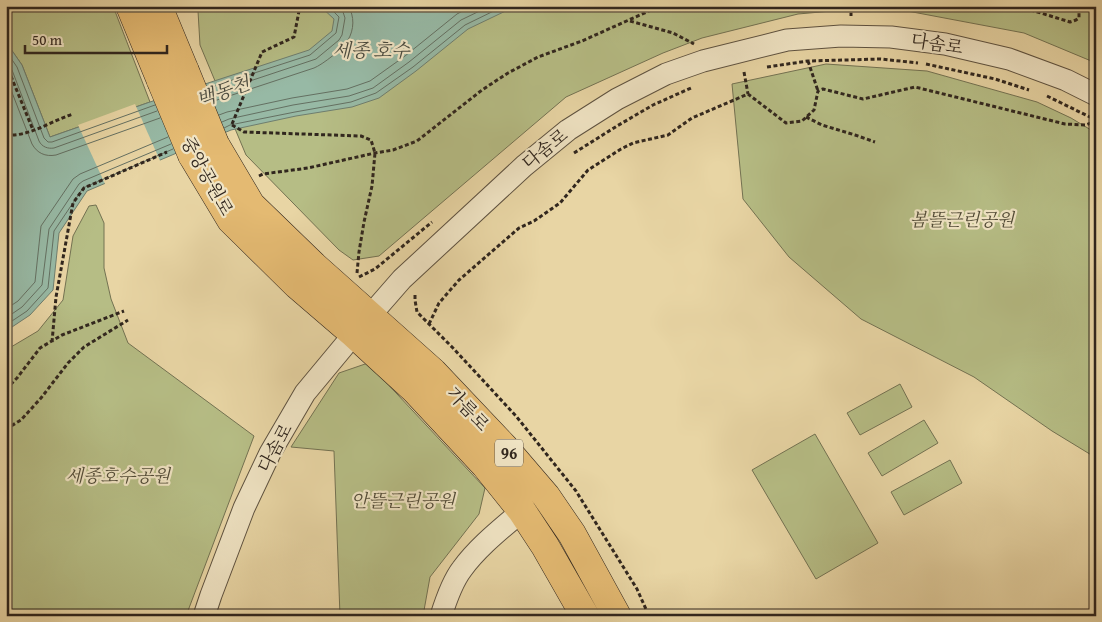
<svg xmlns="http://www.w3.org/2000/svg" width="1102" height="622" font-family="'Gentium Book Plus','Noto Serif KR',serif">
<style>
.green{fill:#b6bd85;stroke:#737252}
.water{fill:#97b9a5;stroke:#6e7e6f}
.pier{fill:#e8d5a4}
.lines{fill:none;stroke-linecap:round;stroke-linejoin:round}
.shore{stroke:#647062;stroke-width:1}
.minor-casing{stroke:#5e5240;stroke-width:23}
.primary-casing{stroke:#30261e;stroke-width:29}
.path{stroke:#30261e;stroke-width:3;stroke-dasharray:4 2.5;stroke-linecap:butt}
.minor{stroke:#f0e4c4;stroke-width:21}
.primary{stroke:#e4ba72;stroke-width:28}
.primary-bridge-casing{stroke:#30261e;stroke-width:29;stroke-linecap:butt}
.primary-bridge{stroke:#e4ba72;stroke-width:28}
.labels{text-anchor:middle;stroke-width:4.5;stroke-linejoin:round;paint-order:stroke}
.shield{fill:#f0e4c4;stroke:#6a5f50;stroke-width:1}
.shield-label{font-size:16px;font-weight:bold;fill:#30261e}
.street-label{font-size:18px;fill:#30261e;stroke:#f0e4c4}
.park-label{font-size:18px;font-style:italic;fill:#524c38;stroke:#f0e4c4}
.water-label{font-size:19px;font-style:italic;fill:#4a4b40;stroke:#f0e4c4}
</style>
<rect width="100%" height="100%" fill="#e8d5a4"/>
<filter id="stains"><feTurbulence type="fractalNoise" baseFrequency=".004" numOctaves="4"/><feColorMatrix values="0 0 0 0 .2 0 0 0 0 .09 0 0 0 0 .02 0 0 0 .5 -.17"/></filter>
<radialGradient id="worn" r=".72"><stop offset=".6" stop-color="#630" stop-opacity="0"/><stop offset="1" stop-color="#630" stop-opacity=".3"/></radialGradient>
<path class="green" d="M 6,6 L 113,6 L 150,102 L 50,137 L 22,65 L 6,42 Z
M 196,6 L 1096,6 L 1096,63 L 1024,33 L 902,10 L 854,9 L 798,14 L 702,38 L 663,53 L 566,97 L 379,256 L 353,260 L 339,250 L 246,155 L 200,45 L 198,11 Z
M 826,64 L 927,71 L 1037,102 L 1071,118 L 1096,133 L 1096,465 L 1093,456 L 1052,431 L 974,377 L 861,319 L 789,257 L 743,199 L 732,84 Z
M 96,205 L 104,223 L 104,268 L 111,299 L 128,343 L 254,436 L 186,616 L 6,616 L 6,350 L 38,331 L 63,300 L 73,236 L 89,206 Z
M 368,363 L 485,488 L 479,514 L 430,577 L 423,616 L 340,616 L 334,451 L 291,447 L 339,373 Z
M 900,384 L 912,407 L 860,435 L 847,413 Z
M 924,420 L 938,443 L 882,476 L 868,453 Z
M 815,434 L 878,543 L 816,579 L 752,470 Z
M 950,460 L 962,483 L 904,515 L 891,492 Z"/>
<path class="water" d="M 320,6 L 516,6 L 468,29 L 416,71 L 379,98 L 352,107 L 296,116 L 231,130 L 87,191 L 59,233 L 53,290 L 30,315 L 6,331 L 6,42 L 22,65 L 50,137 L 150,102 L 309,50 L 332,31 L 334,19 Z"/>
<path class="pier" d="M 135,104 L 161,163 L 106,186 L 78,125 Z"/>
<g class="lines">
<path class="shore" d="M 6,51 L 17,67 L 44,138 L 48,142 L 52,142 L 155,105
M 6,62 L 12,70 L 39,141 C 42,147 48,149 54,148 L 157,111
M 6,77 L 32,144 C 37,153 45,157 56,155 L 160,118
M 208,88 L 310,55 L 336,33 L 339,17 L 328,6
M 211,94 L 316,59 L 339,40 L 342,35 L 345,18 L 343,12 L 337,6
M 214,101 L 314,68 C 322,65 344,48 348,40 C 354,30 355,16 348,6
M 219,115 L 227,112 L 292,98 L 347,89 L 370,81 L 405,56 L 457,14 L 472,6
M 222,122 L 229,119 L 293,105 L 349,96 L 373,88 L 409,62 L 461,20 L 490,6
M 224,128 L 230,125 L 295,112 L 351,102 L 376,93 L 413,67 L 465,25 L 504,6
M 6,309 L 18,301 L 35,282 L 41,226 L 73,179 L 80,174 L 168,137
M 6,318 L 22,307 L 42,285 L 49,229 L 79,184 L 83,181 L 171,144
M 6,325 L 27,311 L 48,288 L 54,231 L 83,188 L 173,149"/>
<defs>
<path id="minor" d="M 204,616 L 211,595 L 244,508 L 270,453 L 305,393 L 354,334 L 402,279 L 524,166 L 568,130 L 617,99 L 666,74 L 703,61 L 787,40 L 841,36 L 891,37 L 945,44 L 1009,59 L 1066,80 L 1096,95
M 441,616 C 446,600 452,582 462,569 C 478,547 501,529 522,511"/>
<path id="primary" d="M 130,6 L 161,81
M 158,6 L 185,71
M 215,144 L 251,205 L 314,266 L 433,372 L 504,447 L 546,496 L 572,534 L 617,616
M 192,155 L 231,220 L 297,285 L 354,334 L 415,390 L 485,465 L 522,511 L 545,546 L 585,616"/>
</defs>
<use href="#minor" class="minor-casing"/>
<use href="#primary" class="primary-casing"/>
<path class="path" d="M 851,6 L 851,16
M 1018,6 L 1070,22 L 1076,20 L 1079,18 L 1079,12 L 1076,6
M 630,21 L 673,33 L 694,44
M 808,61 L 818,91
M 6,64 L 33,130
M 926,64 L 995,79 L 1029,90
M 767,67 L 808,61 L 881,59 L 918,63
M 744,72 L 748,94
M 1047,96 L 1096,120
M 806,117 L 822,125 L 855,135 L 875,142
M 232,124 L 262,52 L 294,37 L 300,6
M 232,125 L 244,132 L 361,136 L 371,140 L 375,153 L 372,186 L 364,222 L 359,252 L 357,273
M 6,135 C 29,137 51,121 73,114
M 574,153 L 617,126 L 653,105 L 691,88
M 259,176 L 263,174 L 308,168 L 375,153 L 393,150 L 417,141 L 482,90 L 508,73 L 538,57 L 582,41 L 660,6
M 359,277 L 375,269 L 432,222
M 415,295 L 415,300 L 417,312 L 453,348 L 516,416 L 576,491 L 637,589 L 649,616
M 429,324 L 439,303 L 459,280 L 519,228 L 534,221 L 560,203 L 588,170 L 621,149 L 633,143 L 668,135 L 692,118 L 748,94 L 786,123 L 802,121 L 814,110 L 818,91 L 823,89 L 863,99 L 915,87 L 1065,124 L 1086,125 L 1096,121
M 52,342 L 56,297 L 73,203 L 84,188 L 167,152
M 6,389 L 17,378 L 40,348 L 62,335 L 124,311
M 6,429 L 21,420 L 41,398 L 68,363 L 84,347 L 128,320"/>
<use href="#minor" class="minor"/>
<use href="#primary" class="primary"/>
<defs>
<path id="primary-bridge" d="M 185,71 L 215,144
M 161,81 L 192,155"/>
</defs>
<use href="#primary-bridge" class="primary-bridge-casing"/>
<use href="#primary-bridge" class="primary-bridge"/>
</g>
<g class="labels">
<rect class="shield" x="495" y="439.5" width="28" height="27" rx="4"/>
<g class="shield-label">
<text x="509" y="459">96</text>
</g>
<g class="street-label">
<text transform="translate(937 44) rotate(9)" y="6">다솜로</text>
<text transform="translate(545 149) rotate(-39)" y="6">다솜로</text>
<text transform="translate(207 176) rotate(61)" y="6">중앙공원로</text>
<text transform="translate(468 409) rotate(47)" y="6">가름로</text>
<text transform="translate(275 448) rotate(-62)" y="6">다솜로</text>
</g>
<g class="park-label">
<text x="962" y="226">봄뜰근린공원</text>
<text x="118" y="482">세종호수공원</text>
<text x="403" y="507">안뜰근린공원</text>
</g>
<g class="water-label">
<text x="371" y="57">세종 호수</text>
<text transform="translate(223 91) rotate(-20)" y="7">백동천</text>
</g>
</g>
<rect width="1102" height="622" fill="none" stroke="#e8d5a4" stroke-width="25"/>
<rect x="8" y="8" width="1087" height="607" fill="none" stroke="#30261e" stroke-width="2.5"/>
<rect x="12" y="12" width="1077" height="597" fill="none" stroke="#30261e"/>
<path d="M25 45v8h142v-8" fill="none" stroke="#30261e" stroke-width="2.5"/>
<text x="32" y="45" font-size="15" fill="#30261e" stroke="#f0e4c4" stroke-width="4" paint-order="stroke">50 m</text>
<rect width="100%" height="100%" filter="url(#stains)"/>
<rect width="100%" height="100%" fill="url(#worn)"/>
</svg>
